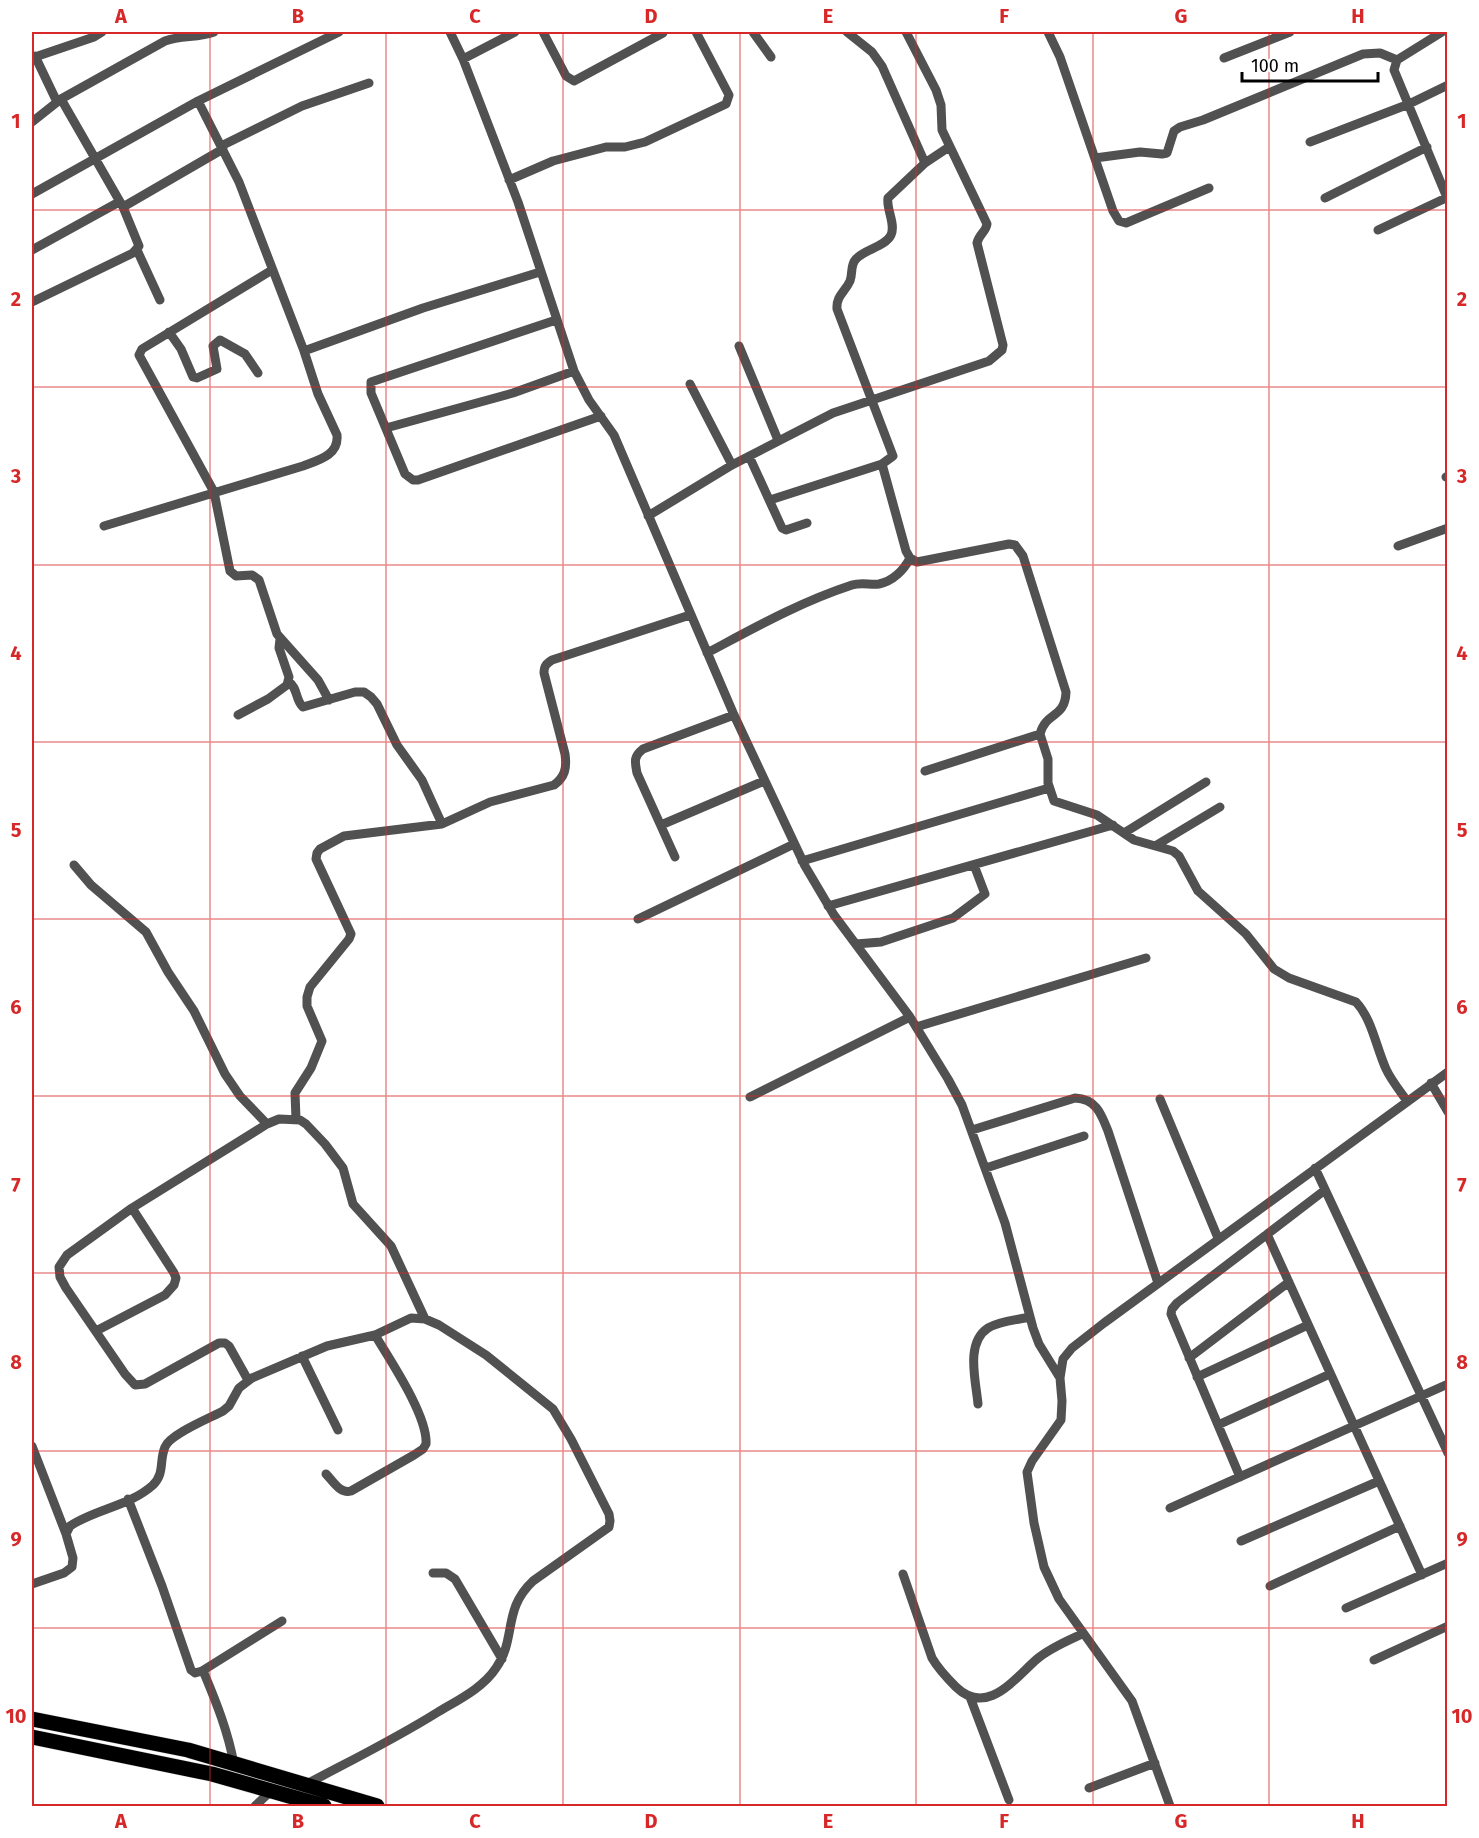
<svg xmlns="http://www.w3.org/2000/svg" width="1479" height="1838" font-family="'Fira Sans',sans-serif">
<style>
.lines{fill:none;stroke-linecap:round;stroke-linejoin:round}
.trunk-casing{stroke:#dbdbdb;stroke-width:16}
.minor{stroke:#515151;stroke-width:9}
.trunk{stroke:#000;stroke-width:15}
.grid{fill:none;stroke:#d62828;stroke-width:1.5;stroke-opacity:0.55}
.neatline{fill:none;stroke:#d62828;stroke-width:2}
.grid-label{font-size:20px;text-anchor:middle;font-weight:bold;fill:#d62828}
</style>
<rect width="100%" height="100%" fill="#fff"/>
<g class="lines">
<defs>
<path id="trunk" d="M 32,1719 L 188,1750 L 377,1806
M 32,1737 L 212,1774 L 324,1806"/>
</defs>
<use href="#trunk" class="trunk-casing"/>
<path class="minor" d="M 450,32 L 463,59 L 518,202 L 574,371 L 589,400 L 614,435 L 734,715 L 805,866 L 834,915 L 910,1017 L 948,1079 L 962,1105 L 1005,1223 L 1033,1328 L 1039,1344 L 1060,1378
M 543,32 L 566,76 L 574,81 L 663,33
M 753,32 L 771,57
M 847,32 L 872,52 L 882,66 L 925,163
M 1048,32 L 1060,57 L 1113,211 L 1119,221 L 1126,223 L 1209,188
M 1442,32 L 1397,60 L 1394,70 L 1448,200
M 35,56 L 57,102
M 32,58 L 94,37 L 102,32
M 1224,58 L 1290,32
M 463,59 L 515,32
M 32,122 L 61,99 L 165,41 C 181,35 198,38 214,32
M 1310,142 L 1409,104 L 1448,85
M 221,146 L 302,106 L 369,83
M 1095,158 L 1140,152 L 1162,154 L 1167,153 L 1174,131 L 1180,127 L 1203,120 L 1363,54 L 1380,53 L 1397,60
M 509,180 L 553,161 L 606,147 L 625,147 L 645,142 L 726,104 L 729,95 L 696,32
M 32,194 L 198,101 L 339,32
M 1325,198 L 1427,147
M 123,207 L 223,149
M 1378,230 L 1448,197
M 32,250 L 119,202
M 137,250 L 160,300
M 272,270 L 142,349 L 139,355 L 214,492 L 230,571 L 236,576 L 252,575 L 259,580 L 277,634 L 318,680 L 329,700
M 32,302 L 133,253 L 139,246 L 123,207 L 61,99
M 556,320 L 371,382 L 371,393 L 405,474 L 413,480 L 418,480 L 601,416
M 169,332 L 181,349 L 193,377 L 197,378 L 217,369 L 213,346 L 220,340 L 245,354 L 258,373
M 739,346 L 778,440
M 304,351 L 423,308 L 540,272
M 690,384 L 732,465
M 386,428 L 513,393 L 574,371
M 749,456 L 782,528 L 786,530 L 807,523
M 882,464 L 906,551 L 910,558 L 917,562 L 1009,544 L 1015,545 L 1023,556 L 1066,692 C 1065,719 1046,711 1040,734 L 1048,759 L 1048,783 L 1054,801 L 1097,815 L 1134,840 L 1173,851 L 1179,856 L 1198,891 L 1246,934 L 1274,969 L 1289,978 L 1356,1002 C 1372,1019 1376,1047 1386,1069 C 1391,1080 1400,1091 1407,1101
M 1446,477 L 1448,476
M 770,500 L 882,464 L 893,456 L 837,309 C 836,296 845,292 850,281 C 853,273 850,265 856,259 C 865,249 885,247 891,235 C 896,224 886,209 888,198 L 925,163 L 949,147
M 648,516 L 732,465 L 833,413 L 989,361 L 1002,350 L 1003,345 L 977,243 C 979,234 986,232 987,224 L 942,130 L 941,105 L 936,90 L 906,32
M 104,526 L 303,466 C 319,460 339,455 337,435 L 318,394 L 304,351 L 239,182 L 198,101
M 1398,546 L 1448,528
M 707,653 C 754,628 800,602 852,585 C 861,582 870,585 879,584 C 893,581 904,570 910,558
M 289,682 C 298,688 295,700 303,707 L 355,692 L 364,692 L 371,697 L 377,704 L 397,745 L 422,780 L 442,824
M 238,715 L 268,699 L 287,685 L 289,677 L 279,648 L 280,639
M 925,771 L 1040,734
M 661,825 L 764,781
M 1124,833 L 1206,782
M 1155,846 L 1220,807
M 675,857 L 637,773 C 635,762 633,757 643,749 L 734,715
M 802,861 L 1049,788
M 74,865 L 91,885 L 146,932 L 168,972 L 194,1011 L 225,1074 L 240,1096 L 267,1124 L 132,1208 L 67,1255 L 59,1267 L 60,1277 L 66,1288 L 125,1374 L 135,1385 L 145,1384 L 219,1343 L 225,1343 L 229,1346 L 248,1380
M 828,906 L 1113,825
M 638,919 L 794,844
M 856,944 L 881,942 L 953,918 L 985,894 L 974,865
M 916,1027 L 1146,958
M 1431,1083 L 1448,1112
M 750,1097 L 910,1017
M 1160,1099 L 1218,1238
M 296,1119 L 295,1093 L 311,1068 L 322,1041 L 307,1006 L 307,997 L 310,987 L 349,939 L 351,934 L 316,859 L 317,853 L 320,849 L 344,836 L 442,824 L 490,802 L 554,785 C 565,777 567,768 565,754 L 544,673 C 544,666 546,664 552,660 L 690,615
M 267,1124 L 279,1119 L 300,1120 L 306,1124 L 325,1144 L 343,1168 L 353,1204 L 391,1246 L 425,1319
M 972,1130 L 1075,1098 C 1096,1099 1101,1113 1108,1131 L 1158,1283
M 986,1168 L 1084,1136
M 1315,1168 L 1448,1453
M 1267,1234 L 1422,1575
M 96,1331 L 165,1295 L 174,1285 L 176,1278 L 174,1273 L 132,1208
M 302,1356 L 338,1430
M 1189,1358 L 1289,1282
M 1197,1377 L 1308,1325
M 978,1404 C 976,1381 965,1343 988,1328 C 1000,1321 1017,1320 1030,1317
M 1218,1425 L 1330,1374
M 32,1446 L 66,1534
M 326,1474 C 333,1481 340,1494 351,1491 L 414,1455 L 423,1449 L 426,1444 C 428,1416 390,1360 375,1335
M 1240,1477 L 1171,1314 L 1172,1309 L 1177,1303 L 1325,1190
M 128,1499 L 162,1586 L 191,1670 L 195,1673 L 202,1671 L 204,1673 C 217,1704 228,1732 234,1764
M 1170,1508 L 1448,1384
M 1241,1541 L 1379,1481
M 433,1573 L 446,1573 L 455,1579 L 502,1659
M 903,1574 L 932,1658 C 939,1670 947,1678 956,1687 C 987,1717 1014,1679 1037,1659 C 1050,1648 1067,1641 1082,1634
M 32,1584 L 64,1573 L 72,1567 L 73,1558 L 66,1534 L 70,1526 C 95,1509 130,1506 153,1485 C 165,1473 159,1461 165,1447 C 170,1434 210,1418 223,1411 L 229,1406 L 239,1388 L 252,1378 L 327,1346 L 375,1335 L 411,1318 L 425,1319 L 439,1325 L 486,1355 L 553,1409 L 571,1439 L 609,1514 L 610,1521 L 609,1527 L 533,1581 C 502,1610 517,1638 496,1668 C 483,1688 458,1700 438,1712 C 395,1739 350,1761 305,1785
M 1270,1586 L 1400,1526
M 1346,1608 L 1448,1563
M 1374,1660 L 1448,1626
M 202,1671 L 282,1621
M 970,1697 L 1009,1800
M 1089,1788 L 1155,1763
M 255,1806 L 271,1791
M 1170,1806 L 1132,1701 L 1059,1599 L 1044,1567 L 1034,1523 L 1027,1472 L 1032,1461 L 1061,1420 L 1062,1401 L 1060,1378 L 1063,1359 L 1072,1348 L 1104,1323 L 1448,1072"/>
<use href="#trunk" class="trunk"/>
</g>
<path class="grid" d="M 210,32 L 210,1806M 386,32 L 386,1806M 563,32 L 563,1806M 740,32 L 740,1806M 916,32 L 916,1806M 1093,32 L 1093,1806M 1269,32 L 1269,1806M 32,210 L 1448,210M 32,387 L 1448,387M 32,565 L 1448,565M 32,742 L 1448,742M 32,919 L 1448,919M 32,1096 L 1448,1096M 32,1273 L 1448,1273M 32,1451 L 1448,1451M 32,1628 L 1448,1628"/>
<rect width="1479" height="1838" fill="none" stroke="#ffffff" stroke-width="66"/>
<path d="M1242 72v9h136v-9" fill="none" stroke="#000000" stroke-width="3"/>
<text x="1251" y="72" font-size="18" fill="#000000" stroke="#ffffff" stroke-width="4.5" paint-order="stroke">100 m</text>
<rect x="33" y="33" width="1413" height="1772" class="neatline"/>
<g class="grid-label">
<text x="121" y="23">A</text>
<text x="298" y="23">B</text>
<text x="475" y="23">C</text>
<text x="651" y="23">D</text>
<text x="828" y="23">E</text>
<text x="1004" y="23">F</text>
<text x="1181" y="23">G</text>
<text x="1358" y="23">H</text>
<text x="16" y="128">1</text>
<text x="1462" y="128">1</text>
<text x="16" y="306">2</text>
<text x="1462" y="306">2</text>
<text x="16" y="483">3</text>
<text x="1462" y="483">3</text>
<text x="16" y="660">4</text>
<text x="1462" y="660">4</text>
<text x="16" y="837">5</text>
<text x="1462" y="837">5</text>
<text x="16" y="1014">6</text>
<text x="1462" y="1014">6</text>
<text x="16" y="1192">7</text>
<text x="1462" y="1192">7</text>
<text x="16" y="1369">8</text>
<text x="1462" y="1369">8</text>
<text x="16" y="1546">9</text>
<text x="1462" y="1546">9</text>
<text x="16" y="1723">10</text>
<text x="1462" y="1723">10</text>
<text x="121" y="1828">A</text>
<text x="298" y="1828">B</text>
<text x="475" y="1828">C</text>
<text x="651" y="1828">D</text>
<text x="828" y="1828">E</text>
<text x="1004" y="1828">F</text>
<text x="1181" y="1828">G</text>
<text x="1358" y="1828">H</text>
</g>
</svg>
